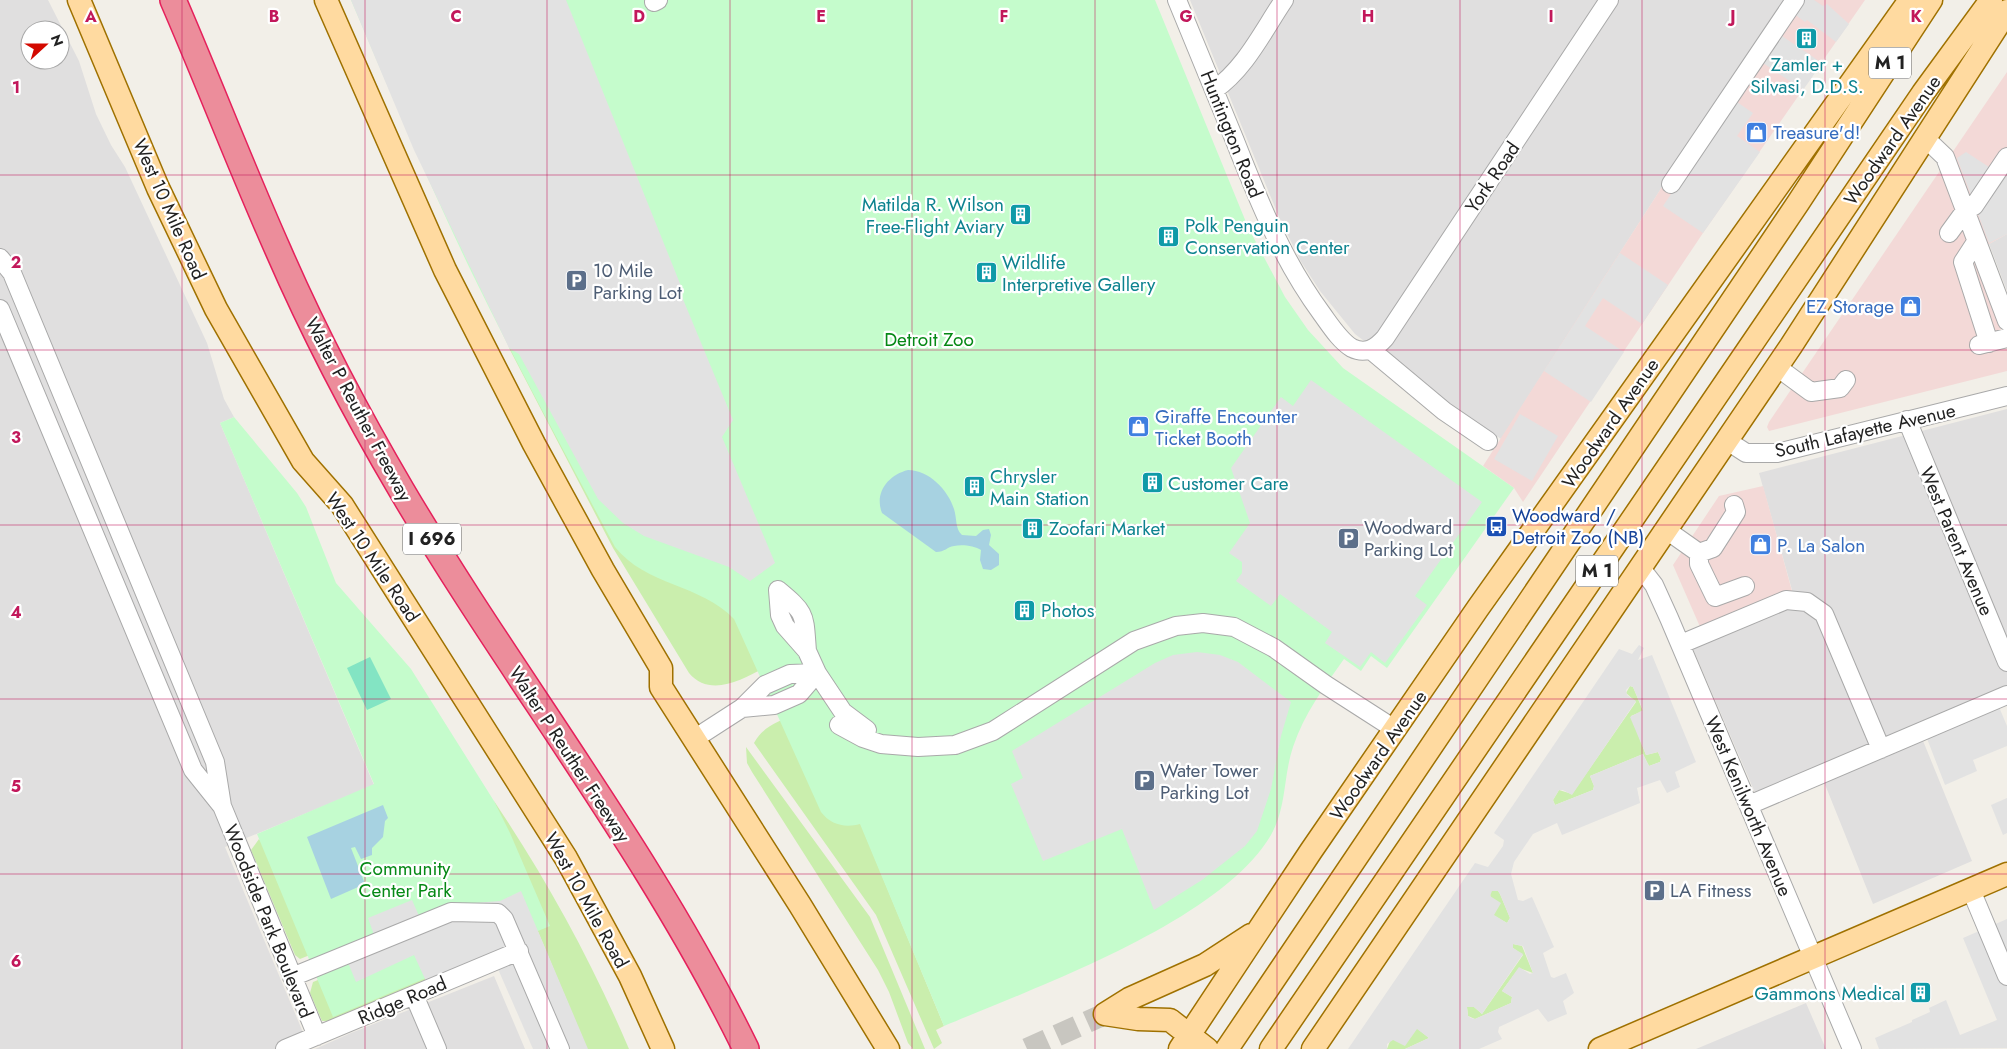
<svg xmlns="http://www.w3.org/2000/svg" width="2007" height="1049" font-family="Jost,sans-serif">
<style>
.residential{fill:#e0dfdf;fill-rule:evenodd}
.commercial{fill:#f3d9d7}
.grass{fill:#caeead}
.park{fill:#c5fccc}
.pitch{fill:#83e4c3}
.parking{fill:#e2e2e2;fill-rule:evenodd}
.water{fill:#a7d2e1}
.lines{fill:none;stroke-linecap:round;stroke-linejoin:round}
.major-tunnel{stroke:#c8c6c0;stroke-width:22;stroke-dasharray:22 11;stroke-linecap:butt}
.minor-casing{stroke:#a9a9a9;stroke-width:20}
.major-casing{stroke:#9f7100;stroke-width:25}
.highway-casing{stroke:#e5215c;stroke-width:28}
.minor{stroke:#fff;stroke-width:18}
.major{stroke:#ffdaa0;stroke-width:22}
.highway{stroke:#ec8d9b;stroke-width:25}
.grid{fill:none;stroke:#c2185b;stroke-width:1;stroke-opacity:0.55}
.labels{text-anchor:middle;stroke-width:4.5;stroke-linejoin:round;paint-order:stroke}
.shield{fill:#fff;stroke:#646464;stroke-width:1}
.shield-label{font-size:18px;font-weight:bold;fill:#222}
.culture-label{font-size:19px;fill:#0d838f;stroke:#fff;text-anchor:start}
.shop-label{font-size:19px;fill:#366cbe;stroke:#fff;text-anchor:start}
.street-label{font-size:19px;fill:#222;stroke:#fff}
.service-label{font-size:19px;fill:#4e5e75;stroke:#fff;text-anchor:start}
.park-label{font-size:19px;fill:#068916;stroke:#fff}
.transit-label{font-size:19px;fill:#164399;stroke:#fff;text-anchor:start}
.grid-label{font-size:16px;text-anchor:middle;font-weight:bold;fill:#c2185b;stroke:#fff;stroke-width:4.5;stroke-linejoin:round;paint-order:stroke}
</style>
<rect width="100%" height="100%" fill="#f2efe8"/>
<path class="residential" d="M 0,0 L 48,0 L 79,61 L 96,114 L 111,145 L 125,167 L 207,343 L 224,399 L 234,417 L 220,423 L 374,785 L 225,847 L 310,1049 L 0,1049 ZM 30,30 L 60,30 L 60,60 L 30,60 Z
M 1190,0 L 1786,0 L 1678,162 L 1501,439 L 1406,373 L 1355,334 L 1320,291 L 1300,260 L 1279,217 Z
M 2007,234 L 2007,291 L 1989,244 Z
M 2007,409 L 2007,689 L 1917,726 L 1972,861 L 1873,904 L 1820,772 L 1756,795 L 1687,635 L 1792,590 L 1759,473 Z
M 494,976 L 525,1049 L 315,1049 L 351,1033 Z
M 1806,1003 L 1826,1049 L 1696,1049 Z"/>
<path class="commercial" d="M 1786,0 L 1865,0 L 1703,233 L 1523,502 L 1514,488 L 1483,466 L 1678,162 Z
M 2007,72 L 2007,234 L 1973,253 L 2007,347 L 2007,371 L 1769,431 L 1767,427 L 1769,422 Z
M 1763,486 L 1792,591 L 1701,629 L 1673,565 L 1719,496 Z"/>
<path class="grass" d="M 509,348 L 516,351 L 729,567 L 766,667 C 742,680 710,698 689,673 L 613,548 Z
M 1630,686 L 1633,687 L 1643,711 L 1631,716 L 1646,755 L 1658,752 L 1661,759 L 1660,762 L 1649,766 L 1643,754 L 1590,776 L 1594,786 L 1593,790 L 1555,805 L 1553,800 L 1559,790 L 1572,794 L 1636,702 L 1626,693 Z
M 798,713 L 822,730 L 944,1026 L 936,1030 L 942,1043 L 934,1049 L 876,915 L 754,743 C 764,725 780,721 798,713 Z
M 746,747 L 870,917 L 925,1049 L 913,1049 L 908,1043 L 889,992 L 878,970 L 752,772 L 747,763 Z
M 494,801 C 547,880 592,962 629,1049 L 587,1049 L 521,891 Z
M 259,839 L 339,943 L 300,959 L 295,955 L 251,850 Z
M 1492,890 L 1498,891 L 1500,894 L 1510,918 L 1507,923 L 1493,915 L 1490,893 Z
M 1513,944 L 1522,946 L 1533,973 L 1519,968 L 1502,991 L 1512,997 L 1511,1003 L 1475,1019 L 1468,1016 L 1467,1007 L 1474,1007 L 1482,1014 L 1523,955 L 1513,948 Z
M 415,955 L 426,981 L 329,1021 L 322,1021 L 310,993 L 313,982 L 350,967 Z
M 1417,1028 L 1429,1038 L 1405,1049 L 1387,1049 L 1390,1041 Z"/>
<path class="park" d="M 351,0 L 1155,0 L 1248,227 L 1285,297 L 1308,330 L 1343,368 L 1514,488 L 1387,668 L 1371,656 L 1361,671 L 1344,659 C 1324,687 1304,714 1293,747 C 1283,777 1287,806 1271,835 C 1220,922 1036,987 944,1026 L 860,824 C 845,828 831,825 821,812 L 734,619 C 701,584 646,586 615,547 C 566,455 516,364 471,271 C 428,182 390,91 351,0 Z
M 234,417 L 297,493 L 306,507 L 336,583 L 411,669 L 494,801 L 510,833 L 550,926 L 333,1017 L 257,834 L 374,784 L 220,423 Z"/>
<path class="pitch" d="M 370,657 L 391,699 L 367,710 L 347,668 Z"/>
<path class="parking" d="M 351,0 L 566,0 L 683,291 L 680,292 L 733,420 L 722,437 L 775,563 L 750,581 L 729,567 L 644,536 L 623,523 L 598,499 L 519,354 L 509,348 L 501,331 L 414,150 Z
M 1802,0 L 1814,0 L 1823,6 L 1827,4 L 1849,24 L 1836,42 L 1807,20 L 1805,22 L 1793,13 Z
M 1779,34 L 1822,63 L 1803,90 L 1760,61 Z
M 1734,100 L 1753,113 L 1737,136 L 1760,152 L 1703,233 L 1663,206 Z
M 2007,148 L 2007,234 L 1989,243 L 1957,158 L 1966,152 L 1992,169 Z
M 1620,253 L 1668,285 L 1642,324 L 1603,298 L 1585,326 L 1624,352 L 1591,402 L 1544,371 Z
M 1311,380 L 1482,502 L 1415,596 L 1427,605 L 1385,663 L 1371,652 L 1360,667 L 1325,643 L 1332,632 L 1280,594 L 1271,606 L 1236,581 L 1242,573 L 1242,562 L 1229,553 L 1250,523 L 1231,468 L 1281,397 L 1293,406 Z
M 1520,414 L 1558,436 L 1532,481 L 1494,459 Z
M 1639,645 L 1644,648 L 1638,660 L 1652,655 L 1696,762 L 1675,772 L 1680,787 L 1667,793 L 1660,780 L 1637,788 L 1640,803 L 1562,835 L 1557,823 L 1533,834 L 1514,862 L 1511,874 L 1518,900 L 1523,901 L 1532,897 L 1554,947 L 1543,953 L 1551,977 L 1554,978 L 1566,973 L 1574,993 L 1563,1001 L 1567,1014 L 1548,1022 L 1538,1009 L 1499,1027 L 1498,1032 L 1502,1039 L 1479,1049 L 1405,1049 L 1429,1038 L 1417,1029 L 1405,1046 L 1393,1040 L 1387,1044 L 1387,1049 L 1348,1049 L 1475,863 L 1488,867 L 1503,846 L 1504,840 L 1494,833 L 1619,649 L 1632,654 ZM 1630,686 L 1633,687 L 1643,710 L 1630,717 L 1646,755 L 1658,752 L 1661,759 L 1660,762 L 1649,766 L 1643,754 L 1590,776 L 1594,786 L 1593,790 L 1555,805 L 1553,800 L 1559,790 L 1563,790 L 1572,795 L 1636,701 L 1627,695 L 1626,690 ZM 1492,891 L 1498,891 L 1500,894 L 1510,918 L 1507,923 L 1494,915 L 1501,903 L 1490,896 ZM 1513,944 L 1523,946 L 1533,973 L 1530,974 L 1519,967 L 1502,991 L 1512,997 L 1511,1003 L 1475,1019 L 1471,1018 L 1468,1016 L 1467,1007 L 1474,1007 L 1482,1014 L 1523,954 L 1513,948 Z
M 1197,652 L 1220,655 L 1238,662 L 1291,702 L 1281,736 L 1271,789 L 1257,831 L 1245,846 L 1202,880 L 1154,910 L 1122,829 L 1043,861 L 1011,784 L 1023,778 L 1012,751 L 1155,663 L 1173,655 Z
M 1999,707 L 2007,726 L 2007,746 L 1973,760 L 1977,771 L 1945,785 L 1926,736 Z
M 2007,798 L 2007,833 L 2003,835 L 1991,805 Z
M 521,891 L 588,1049 L 533,1049 L 491,953 L 426,981 L 414,955 L 356,982 L 342,948 L 374,935 L 368,918 L 412,900 L 419,916 L 447,905 L 500,901 Z
M 2007,919 L 2007,1048 L 1879,1049 L 1875,1038 L 1912,1022 L 1912,1020 L 1930,1012 L 1929,1008 L 1946,1000 L 1960,1035 L 1997,1020 L 1963,938 Z"/>
<path class="water" d="M 908,470 C 929,470 948,490 954,509 C 957,518 955,529 962,535 L 976,536 L 983,530 L 989,529 L 991,535 L 989,545 L 999,554 L 999,565 L 991,570 L 983,569 L 980,560 L 981,550 C 975,546 962,544 954,546 C 947,547 945,552 936,552 L 882,513 C 874,493 888,475 908,470 Z
M 383,805 L 388,818 L 385,821 L 383,837 L 372,848 L 372,855 L 361,859 L 355,847 L 351,848 L 365,884 L 331,899 L 307,837 Z"/>
<g class="lines">
<path class="major-tunnel" d="M 1027,1049 L 1105,1014"/>
<defs>
<path id="minor" d="M 1177,0 C 1196,47 1216,94 1235,141 C 1259,202 1283,261 1322,314 C 1330,325 1340,341 1352,348 C 1366,355 1376,348 1385,338 L 1609,0
M 654,2 L 658,0
M 1214,90 C 1245,69 1263,31 1284,0
M 1924,137 L 1945,157 L 2007,321
M 1671,184 L 1795,0
M 1949,233 L 1965,211 L 1974,206 L 2007,157
M 1976,242 L 1963,262 L 1989,343
M 0,258 L 12,273 L 215,762 L 222,806 L 317,1036
M 0,309 L 193,770 L 221,805
M 1979,345 L 2007,338
M 1371,350 L 1444,411 L 1488,441
M 1777,367 L 1811,392 L 1840,388 L 1846,380
M 1907,420 L 2007,662
M 1726,440 L 1746,453 L 1777,453 L 2007,396
M 1665,529 L 1699,553 L 1699,564 L 1715,597 L 1745,586
M 1699,553 L 1713,548 L 1736,512 L 1734,505
M 1640,567 L 1654,585 L 1669,618 L 1852,1049
M 778,590 L 780,615 L 785,626 L 807,651 L 817,673 L 843,712 L 867,730
M 778,590 C 807,614 804,614 807,651
M 1681,644 L 1786,600 L 1807,602 L 1824,614 L 1881,749
M 742,708 L 774,705 L 799,694 L 817,673
M 839,725 L 863,738 L 881,744 L 918,747 L 955,745 L 993,731 L 1134,641 L 1176,626 L 1203,623 L 1234,627 L 1274,648 L 1326,685 L 1396,730
M 694,739 L 742,708 L 765,685 L 790,674 L 817,673
M 1749,805 L 2007,695
M 1971,890 L 2007,976
M 292,977 L 451,912 L 498,913 L 504,919 L 560,1049
M 414,995 L 437,1049
M 285,1049 L 519,951"/>
<path id="major" d="M 79,0 L 158,188 L 216,309 L 303,461 L 342,505 L 566,858 L 630,976 L 663,1049
M 326,0 L 445,270 L 534,444 L 603,570 L 661,668 L 661,687 L 800,905 L 888,1049
M 1105,1014 L 1129,999 L 1205,965 L 1251,935
M 1105,1014 L 1138,1019 L 1170,1020 L 1207,1049
M 1180,1049 L 1311,851 L 1478,608 L 1910,0
M 1227,1049 L 1798,203 L 1931,0
M 1271,1049 L 1923,93 L 1991,0
M 1313,1049 L 1791,346 L 2007,11
M 1600,1049 L 2007,874"/>
<path id="highway" d="M 173,0 C 209,83 241,167 278,250 C 314,333 356,413 402,491 C 513,679 650,852 746,1049"/>
</defs>
<use href="#minor" class="minor-casing"/>
<use href="#major" class="major-casing"/>
<use href="#highway" class="highway-casing"/>
<use href="#minor" class="minor"/>
<use href="#major" class="major"/>
<use href="#highway" class="highway"/>
</g>
<path class="grid" d="M 182,0 L 182,1049M 365,0 L 365,1049M 547,0 L 547,1049M 730,0 L 730,1049M 912,0 L 912,1049M 1095,0 L 1095,1049M 1277,0 L 1277,1049M 1460,0 L 1460,1049M 1642,0 L 1642,1049M 1825,0 L 1825,1049M 0,175 L 2007,175M 0,350 L 2007,350M 0,525 L 2007,525M 0,699 L 2007,699M 0,874 L 2007,874"/>
<defs>
<symbol id="building-square" viewBox="-11 -11 22 22"><rect x="-9" y="-9" width="18" height="18" rx="4" fill="#0f9aa8" stroke="#fff"/><path d="M-4-6H4V6H1V3H-1V6H-4ZM-2.5-4.3h1.7v1.8h-1.7ZM.8-4.3h1.7v1.8H.8ZM-2.5-1h1.7V.8h-1.7ZM.8-1h1.7V.8H.8Z" fill="#fff"/></symbol>
<symbol id="shop-square" viewBox="-11 -11 22 22"><rect x="-9" y="-9" width="18" height="18" rx="4" fill="#3f7fe0" stroke="#fff"/><path d="M-5-2.5h2.3a2.7 3.5 0 0 1 5.4 0H5L5.5 6h-11ZM-1.5-2.5h3a1.5 2.3 0 0 0-3 0Z" fill="#fff"/></symbol>
<symbol id="parking-square" viewBox="-11 -11 22 22"><rect x="-9" y="-9" width="18" height="18" rx="4" fill="#5c6f8a" stroke="#fff"/><path d="M-3.5-5.5H1a3.5 3.5 0 0 1 0 7H-1V5.5H-3.5ZM-1-3.4V-.6H.8a1.4 1.4 0 0 0 0-2.8Z" fill="#fff"/></symbol>
<symbol id="bus-square" viewBox="-11 -11 22 22"><rect x="-9" y="-9" width="18" height="18" rx="4" fill="#1a4fb4" stroke="#fff"/><path d="M-5-6H5V4H4V6H2V4H-2V6H-4V4H-5ZM-3.5-4V0h7V-4ZM-3.5 1.2v1.5H-2V1.2ZM2 1.2v1.5H3.5V1.2Z" fill="#fff"/></symbol>
</defs>
<g fill-rule="evenodd">
<use href="#building-square" x="1794" y="26" width="25" height="25"/>
<use href="#shop-square" x="1744" y="120" width="25" height="25"/>
<use href="#building-square" x="1008" y="202" width="25" height="25"/>
<use href="#building-square" x="1156" y="224" width="25" height="25"/>
<use href="#building-square" x="974" y="260" width="25" height="25"/>
<use href="#parking-square" x="564" y="268" width="25" height="25"/>
<use href="#shop-square" x="1898" y="294" width="25" height="25"/>
<use href="#shop-square" x="1126" y="414" width="25" height="25"/>
<use href="#building-square" x="1140" y="470" width="25" height="25"/>
<use href="#building-square" x="962" y="474" width="25" height="25"/>
<use href="#bus-square" x="1484" y="514" width="25" height="25"/>
<use href="#building-square" x="1020" y="516" width="25" height="25"/>
<use href="#parking-square" x="1336" y="526" width="25" height="25"/>
<use href="#shop-square" x="1748" y="532" width="25" height="25"/>
<use href="#building-square" x="1012" y="598" width="25" height="25"/>
<use href="#parking-square" x="1132" y="768" width="25" height="25"/>
<use href="#parking-square" x="1642" y="878" width="25" height="25"/>
<use href="#building-square" x="1908" y="980" width="25" height="25"/>
</g>
<g class="labels">
<g class="shield">
<rect x="1869" y="47.5" width="42" height="31" rx="4"/>
<rect x="403" y="523.5" width="58" height="31" rx="4"/>
<rect x="1576" y="555.5" width="42" height="31" rx="4"/>
</g>
<g class="shield-label">
<text x="1890" y="69">M 1</text>
<text x="432" y="545">I 696</text>
<text x="1597" y="577">M 1</text>
</g>
<g class="culture-label">
<text x="1807" y="71" text-anchor="middle">Zamler +<tspan x="1807" dy="22">Silvasi, D.D.S.</tspan></text>
<text x="1004" y="211" text-anchor="end">Matilda R. Wilson<tspan x="1004" dy="22">Free-Flight Aviary</tspan></text>
<text x="1185" y="232">Polk Penguin<tspan x="1185" dy="22">Conservation Center</tspan></text>
<text x="1002" y="269">Wildlife<tspan x="1002" dy="22">Interpretive Gallery</tspan></text>
<text x="990" y="483">Chrysler<tspan x="990" dy="22">Main Station</tspan></text>
<text x="1168" y="490">Customer Care</text>
<text x="1049" y="535">Zoofari Market</text>
<text x="1041" y="617">Photos</text>
<text x="1905" y="1000" text-anchor="end">Gammons Medical</text>
</g>
<g class="shop-label">
<text x="1773" y="139">Treasure'd!</text>
<text x="1894" y="313" text-anchor="end">EZ Storage</text>
<text x="1155" y="423">Giraffe Encounter<tspan x="1155" dy="22">Ticket Booth</tspan></text>
<text x="1777" y="552">P. La Salon</text>
</g>
<g class="street-label">
<text transform="translate(1232 134) rotate(68)" y="7">Huntington Road</text>
<text transform="translate(1892 140) rotate(-55)" y="7">Woodward Avenue</text>
<text transform="translate(1492 177) rotate(-56)" y="7">York Road</text>
<text transform="translate(170 209) rotate(66)" y="7">West 10 Mile Road</text>
<text transform="translate(359 409) rotate(62)" y="7">Walter P Reuther Freeway</text>
<text transform="translate(1610 423) rotate(-55)" y="7">Woodward Avenue</text>
<text transform="translate(1865 430) rotate(-13)" y="7">South Lafayette Avenue</text>
<text transform="translate(1957 541) rotate(67)" y="7">West Parent Avenue</text>
<text transform="translate(373 557) rotate(56)" y="7">West 10 Mile Road</text>
<text transform="translate(570 754) rotate(57)" y="7">Walter P Reuther Freeway</text>
<text transform="translate(1378 755) rotate(-55)" y="7">Woodward Avenue</text>
<text transform="translate(1749 806) rotate(67)" y="7">West Kenilworth Avenue</text>
<text transform="translate(587 900) rotate(61)" y="7">West 10 Mile Road</text>
<text transform="translate(269 921) rotate(68)" y="7">Woodside Park Boulevard</text>
<text transform="translate(402 1000) rotate(-23)" y="7">Ridge Road</text>
</g>
<g class="service-label">
<text x="593" y="277">10 Mile<tspan x="593" dy="22">Parking Lot</tspan></text>
<text x="1364" y="534">Woodward<tspan x="1364" dy="22">Parking Lot</tspan></text>
<text x="1160" y="777">Water Tower<tspan x="1160" dy="22">Parking Lot</tspan></text>
<text x="1670" y="897">LA Fitness</text>
</g>
<g class="park-label">
<text x="929" y="346">Detroit Zoo</text>
<text x="405" y="875">Community<tspan x="405" dy="22">Center Park</tspan></text>
</g>
<g class="transit-label">
<text x="1512" y="522">Woodward /<tspan x="1512" dy="22">Detroit Zoo (NB)</tspan></text>
</g>
</g>
<g class="grid-label">
<text x="91" y="22">A</text>
<text x="274" y="22">B</text>
<text x="456" y="22">C</text>
<text x="639" y="22">D</text>
<text x="821" y="22">E</text>
<text x="1004" y="22">F</text>
<text x="1186" y="22">G</text>
<text x="1368" y="22">H</text>
<text x="1551" y="22">I</text>
<text x="1733" y="22">J</text>
<text x="1916" y="22">K</text>
<text x="16" y="93">1</text>
<text x="16" y="268">2</text>
<text x="16" y="443">3</text>
<text x="16" y="618">4</text>
<text x="16" y="792">5</text>
<text x="16" y="967">6</text>
</g>
<g transform="translate(45 45) rotate(69)"><circle r="24" fill="#ffffff" stroke="#a7a7a7"/>
<path d="M0-4L9 19L0 12L-9 19Z" fill="#d30900"/>
<text y="-8" font-size="14" font-weight="bold" text-anchor="middle" fill="#222222">N</text>
</g>
</svg>
